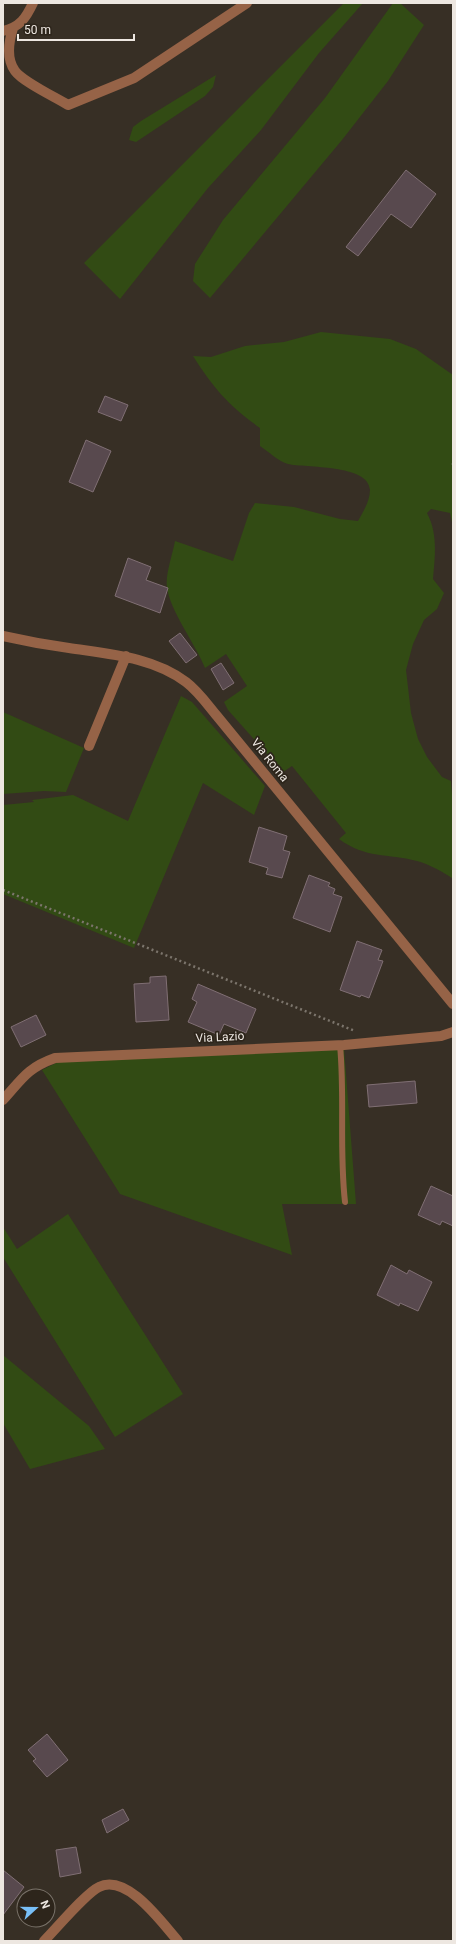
<svg xmlns="http://www.w3.org/2000/svg" width="456" height="1944" font-family="Roboto,sans-serif">
<style>
.green{fill:#324b14}
.building{fill:#58494e;stroke:#806f74}
.lines{fill:none;stroke-linecap:round;stroke-linejoin:round}
.path{stroke:#7c756c;stroke-width:2.5;stroke-dasharray:2 3;stroke-linecap:butt}
.service{stroke:#966347;stroke-width:6}
.minor{stroke:#966347;stroke-width:10}
.labels{text-anchor:middle;stroke-width:3.5;stroke-linejoin:round;paint-order:stroke}
.street-label{font-size:12px;fill:#ede7e1;stroke:#2d251b}
</style>
<rect width="100%" height="100%" fill="#372f25"/>
<path class="green" d="M 344,3 L 363,3 L 319,53 L 261,130 L 208,188 L 120,299 L 84,263 Z
M 393,3 L 400,3 L 424,25 L 388,81 L 342,140 L 210,298 L 193,281 L 195,264 L 223,220 L 325,98 Z
M 216,75 L 213,87 L 205,96 L 136,142 L 129,140 L 133,127 L 141,121 Z
M 321,332 L 390,339 L 416,349 L 453,375 L 453,527 L 450,513 L 431,509 L 427,513 C 438,534 435,555 433,579 L 444,593 L 437,609 L 424,620 L 413,644 L 406,670 L 411,713 L 418,739 L 427,757 L 442,777 L 451,781 L 453,808 L 453,879 C 444,872 428,864 417,861 C 387,853 366,859 339,839 L 346,833 L 292,766 L 283,772 L 228,710 L 224,702 L 247,686 L 226,654 L 205,668 C 196,645 169,609 167,587 C 165,575 173,553 175,541 L 233,561 L 249,513 L 255,503 L 294,507 L 340,519 L 358,521 C 363,512 370,501 370,490 C 369,464 305,468 288,464 C 279,462 268,451 260,446 L 260,428 C 229,406 214,389 193,356 L 211,357 L 245,346 L 284,342 Z
M 181,696 L 192,702 L 265,786 L 254,815 L 203,783 L 134,948 L 3,894 L 3,805 L 34,802 L 32,800 L 73,795 L 128,821 Z
M 3,712 L 84,748 L 66,792 L 44,791 L 3,794 Z
M 344,1048 L 356,1204 L 282,1204 L 292,1255 L 120,1194 L 42,1070 L 60,1061 Z
M 68,1214 L 183,1394 L 115,1437 L 3,1257 L 3,1227 L 17,1249 Z
M 3,1355 L 89,1426 L 105,1449 L 30,1469 L 3,1423 Z"/>
<path class="building" d="M 406,170 L 436,194 L 411,228 L 391,214 L 358,256 L 346,247 Z
M 105,396 L 128,405 L 121,421 L 98,412 Z
M 86,440 L 111,451 L 93,492 L 69,482 Z
M 128,558 L 151,567 L 146,580 L 168,588 L 160,613 L 115,596 Z
M 180,633 L 197,655 L 186,663 L 169,641 Z
M 221,663 L 234,683 L 223,690 L 211,669 Z
M 259,827 L 287,836 L 283,850 L 290,852 L 282,878 L 266,874 L 268,868 L 249,862 Z
M 309,875 L 330,883 L 328,886 L 335,889 L 333,894 L 342,897 L 330,932 L 293,918 Z
M 357,941 L 382,950 L 378,960 L 383,961 L 369,998 L 361,995 L 360,997 L 340,990 Z
M 166,976 L 169,1020 L 136,1022 L 134,984 L 150,983 L 150,977 Z
M 198,984 L 256,1009 L 246,1033 L 224,1024 L 219,1035 L 188,1022 L 197,1002 L 192,999 Z
M 36,1015 L 46,1035 L 21,1047 L 11,1027 Z
M 415,1081 L 417,1103 L 369,1107 L 367,1085 Z
M 431,1186 L 453,1196 L 453,1226 L 442,1221 L 440,1225 L 418,1215 Z
M 391,1265 L 407,1274 L 409,1270 L 432,1282 L 418,1311 L 400,1303 L 399,1306 L 377,1295 Z
M 47,1734 L 68,1760 L 47,1777 L 33,1761 L 36,1759 L 28,1750 Z
M 123,1809 L 129,1820 L 107,1833 L 102,1820 Z
M 76,1847 L 81,1873 L 60,1877 L 56,1850 Z
M 3,1870 L 24,1887 L 3,1915 Z"/>
<g class="lines">
<path class="path" d="M 453,463 L 453,466
M 3,890 L 355,1031"/>
<path class="service" d="M 340,1045 C 345,1097 339,1150 345,1202"/>
<path class="minor" d="M 13,28 C 9,41 6,59 15,71 C 23,82 55,97 68,105 L 134,78 L 247,3
M 3,31 C 20,27 26,18 33,3
M 3,636 C 25,641 47,645 69,648 C 109,654 153,657 186,682 C 198,691 207,704 217,716 L 453,1004
M 89,746 L 126,656
M 3,1100 C 22,1079 27,1068 55,1058 L 344,1045 L 441,1036 L 453,1032
M 44,1941 C 56,1929 86,1893 99,1887 C 127,1873 162,1923 178,1941"/>
</g>
<g class="labels">
<g class="street-label">
<text transform="translate(270 760) rotate(51)" y="4">Via Roma</text>
<text transform="translate(220 1037) rotate(-3)" y="4">Via Lazio</text>
</g>
</g>
<rect width="456" height="1944" fill="none" stroke="#ede7e1" stroke-width="8"/>
<g transform="translate(36 1908) rotate(69)"><circle r="19" fill="#2d251b" stroke="#7a736a"/>
<path d="M0-3L7 15L0 10L-7 15Z" fill="#78bff7"/>
<text y="-6" font-size="11" font-weight="bold" text-anchor="middle" fill="#ede7e1">N</text>
</g>
<path d="M18 34v6h116v-6" fill="none" stroke="#ede7e1" stroke-width="2"/>
<text x="24" y="34" font-size="12" fill="#ede7e1" stroke="#2d251b" stroke-width="3" paint-order="stroke">50 m</text>
</svg>
